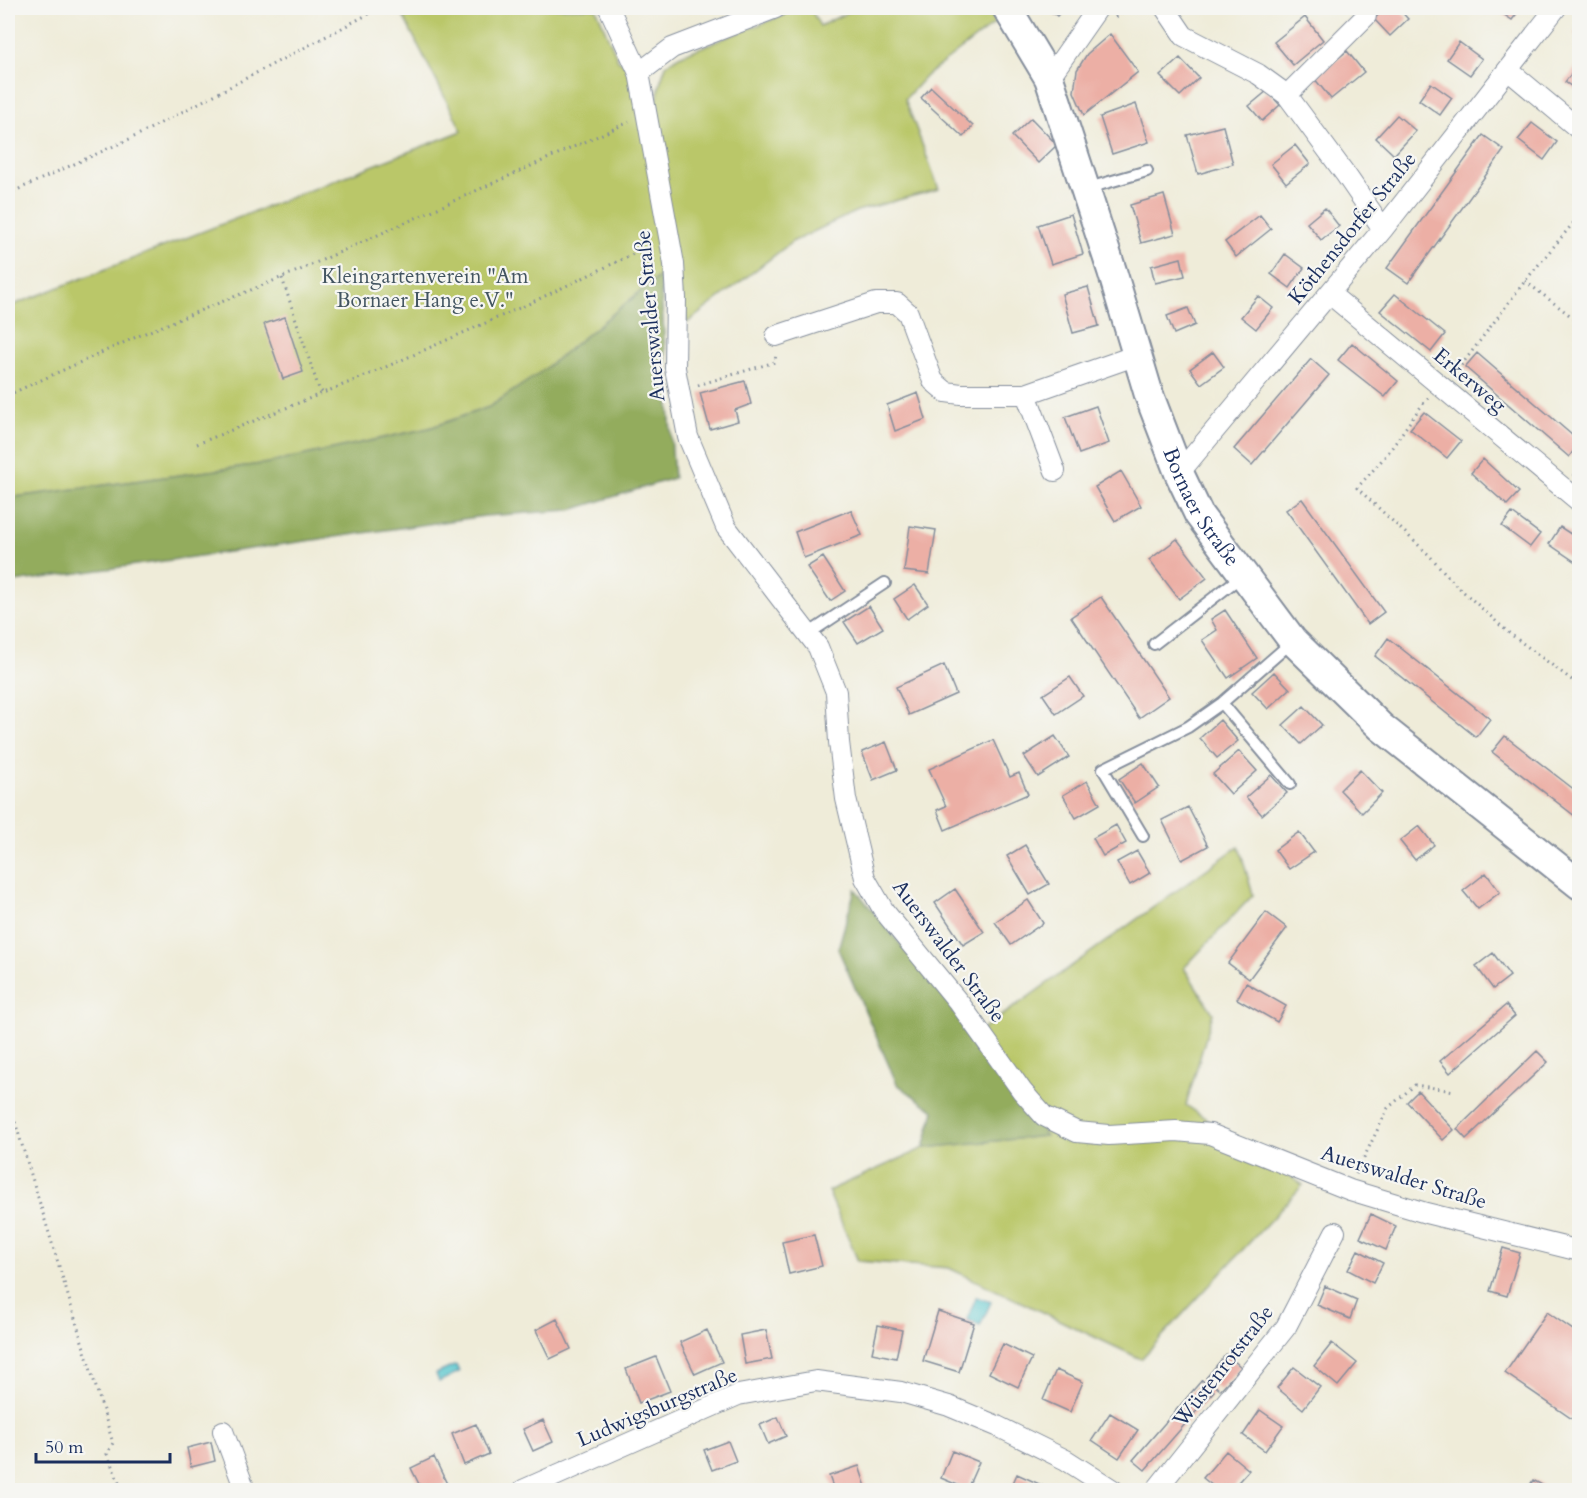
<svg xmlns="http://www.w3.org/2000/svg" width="1587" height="1498" font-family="Cardo,serif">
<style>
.green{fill:#bac769;stroke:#6a7b64;stroke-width:1.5}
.forest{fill:#93ac5d;stroke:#576e5e;stroke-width:1.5}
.water{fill:#5ac8ce;stroke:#3a7c96;stroke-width:1.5}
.building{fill:#ecafa5}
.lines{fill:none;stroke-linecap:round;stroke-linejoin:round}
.service-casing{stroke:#858e9c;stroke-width:14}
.minor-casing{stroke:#858e9c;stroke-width:22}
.secondary-casing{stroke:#858e9c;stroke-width:32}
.path{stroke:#858e9c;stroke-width:3;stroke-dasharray:1.5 4.5;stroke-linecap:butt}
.service{stroke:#fff;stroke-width:10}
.minor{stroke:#fff;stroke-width:20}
.secondary{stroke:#fff;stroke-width:28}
.labels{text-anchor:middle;stroke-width:4.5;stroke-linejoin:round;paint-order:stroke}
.street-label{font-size:21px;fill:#1b2f5e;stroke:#f6f6f2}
.park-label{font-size:21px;fill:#435561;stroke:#f6f6f2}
</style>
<rect width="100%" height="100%" fill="#f6f6f2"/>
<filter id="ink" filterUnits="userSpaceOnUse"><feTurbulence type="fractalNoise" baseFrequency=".0167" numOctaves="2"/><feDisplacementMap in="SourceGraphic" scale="12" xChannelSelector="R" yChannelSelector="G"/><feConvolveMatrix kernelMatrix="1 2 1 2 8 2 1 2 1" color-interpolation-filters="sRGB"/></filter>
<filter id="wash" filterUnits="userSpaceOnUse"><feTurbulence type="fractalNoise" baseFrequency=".008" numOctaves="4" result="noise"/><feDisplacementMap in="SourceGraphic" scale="24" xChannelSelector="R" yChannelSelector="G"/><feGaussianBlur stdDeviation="1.35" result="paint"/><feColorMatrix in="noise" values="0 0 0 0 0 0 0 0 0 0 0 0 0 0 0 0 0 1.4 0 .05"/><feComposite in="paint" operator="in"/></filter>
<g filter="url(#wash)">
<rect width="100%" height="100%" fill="#efecd9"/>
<path class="green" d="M 399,8 L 596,8 L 618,60 L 639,73 L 655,111 L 660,83 L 666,65 L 679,56 L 802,8 L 810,8 L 820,26 L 856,8 L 987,8 L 996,22 L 926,76 L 905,99 L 939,189 L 857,211 L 792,242 L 687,323 L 674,264 L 537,375 L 489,407 L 429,428 L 269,463 L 8,498 L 8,307 L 462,131 Z
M 1239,846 L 1253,895 L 1184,968 L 1213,1013 L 1186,1105 L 1303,1185 L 1141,1359 L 949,1268 L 858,1261 L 828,1191 L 924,1148 L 1045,1136 L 975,1035 Z"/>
<path class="forest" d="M 660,276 L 674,478 L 571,510 L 485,516 L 8,583 L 8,498 L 269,463 L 429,428 L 489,407 L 537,375 Z
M 855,889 L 975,1035 L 1046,1136 L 924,1148 L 934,1111 L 897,1084 L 838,949 Z"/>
<path class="water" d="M 976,1297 L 991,1302 L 980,1326 L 967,1320 Z
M 456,1365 L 459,1372 L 439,1382 L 436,1374 Z"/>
<g id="blocks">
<path class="building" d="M 1046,8 L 1064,8 L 1057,16 Z
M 1386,8 L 1398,8 L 1408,19 L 1390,36 L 1374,19 Z
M 1494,8 L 1521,8 L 1512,20 Z
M 1305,17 L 1323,40 L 1293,65 L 1274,42 Z
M 1580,26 L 1580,38 L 1574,34 Z
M 1110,34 L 1138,72 L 1084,115 L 1074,92 L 1077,70 L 1087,54 Z
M 1459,42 L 1482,59 L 1470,75 L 1447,59 Z
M 1347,51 L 1364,72 L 1331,99 L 1314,78 Z
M 1180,58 L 1199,78 L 1180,96 L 1160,76 Z
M 1577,66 L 1580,68 L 1580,92 L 1565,82 Z
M 1431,83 L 1452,98 L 1440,115 L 1419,100 Z
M 931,87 L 973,126 L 963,137 L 921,98 Z
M 1267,91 L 1280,105 L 1262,121 L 1249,106 Z
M 1136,104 L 1149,142 L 1112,154 L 1100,117 Z
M 1397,115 L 1416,131 L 1394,155 L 1376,138 Z
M 1031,118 L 1057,145 L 1038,163 L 1012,136 Z
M 1532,123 L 1557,142 L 1544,160 L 1518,140 Z
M 1223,126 L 1233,164 L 1198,174 L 1187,135 Z
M 1483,135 L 1504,150 L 1408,283 L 1387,268 Z
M 1295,145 L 1310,164 L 1286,183 L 1271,164 Z
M 1164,195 L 1175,234 L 1141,243 L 1130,205 Z
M 1325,208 L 1339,226 L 1321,240 L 1307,223 Z
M 1071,214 L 1083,254 L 1051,264 L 1038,225 Z
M 1260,215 L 1271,229 L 1236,257 L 1225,242 Z
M 1285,254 L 1304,268 L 1290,288 L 1271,274 Z
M 1181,258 L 1185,276 L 1155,283 L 1151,266 Z
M 1088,287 L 1099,326 L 1073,333 L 1062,294 Z
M 1395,294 L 1445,334 L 1431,352 L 1380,311 Z
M 1258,296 L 1273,308 L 1256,329 L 1241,317 Z
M 1188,308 L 1195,325 L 1174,334 L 1167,316 Z
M 285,317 L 303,372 L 283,379 L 264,324 Z
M 1352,343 L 1398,381 L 1385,397 L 1338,360 Z
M 1213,352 L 1224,367 L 1201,384 L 1190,369 Z
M 1477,353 L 1580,442 L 1569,457 L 1465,367 Z
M 1311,359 L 1329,375 L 1252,465 L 1234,449 Z
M 745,381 L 751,404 L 735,410 L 738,421 L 710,429 L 700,393 Z
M 918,393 L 926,419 L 895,431 L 887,405 Z
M 1096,406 L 1109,443 L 1079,454 L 1065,417 Z
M 1424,412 L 1461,441 L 1447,458 L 1410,429 Z
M 1483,459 L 1519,492 L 1507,505 L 1471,473 Z
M 1121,471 L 1141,506 L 1115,521 L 1095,487 Z
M 1302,499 L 1384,612 L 1368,624 L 1286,510 Z
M 851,510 L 862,535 L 804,558 L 795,532 Z
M 1512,513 L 1540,534 L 1530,547 L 1502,526 Z
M 910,526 L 936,530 L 929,574 L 904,571 Z
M 1560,527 L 1580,540 L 1580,565 L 1549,544 Z
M 1177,539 L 1207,578 L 1179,599 L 1149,560 Z
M 823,557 L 845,591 L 830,601 L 807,567 Z
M 915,585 L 928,604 L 907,619 L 894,599 Z
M 1101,597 L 1169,697 L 1139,718 L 1071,617 Z
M 869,606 L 883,628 L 858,643 L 844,622 Z
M 1225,610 L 1257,658 L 1228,678 L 1202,640 L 1217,630 L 1211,619 Z
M 1388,638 L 1490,719 L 1476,737 L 1375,656 Z
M 944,665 L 956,694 L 909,715 L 896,687 Z
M 1274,672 L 1290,689 L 1268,709 L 1252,692 Z
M 1070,677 L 1083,696 L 1056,714 L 1043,695 Z
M 1304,706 L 1322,725 L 1301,744 L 1283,725 Z
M 1220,720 L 1238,741 L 1217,758 L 1200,738 Z
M 1055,736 L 1069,757 L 1038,777 L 1024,756 Z
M 1505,736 L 1580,794 L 1580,820 L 1492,752 Z
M 993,740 L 1010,777 L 1019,773 L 1028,794 L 945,830 L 937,810 L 946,806 L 929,769 Z
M 886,742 L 897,770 L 873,780 L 862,752 Z
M 1239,751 L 1257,771 L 1231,794 L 1213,774 Z
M 1143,763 L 1159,787 L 1135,803 L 1119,779 Z
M 1360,770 L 1382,793 L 1362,813 L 1340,790 Z
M 1271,775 L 1287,793 L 1262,815 L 1246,797 Z
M 1087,781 L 1100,804 L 1076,818 L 1063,795 Z
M 1188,807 L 1208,846 L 1182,860 L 1162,820 Z
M 1116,825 L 1126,843 L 1103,856 L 1093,838 Z
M 1419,826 L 1434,845 L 1415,860 L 1400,841 Z
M 1299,832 L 1314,852 L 1289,869 L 1275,850 Z
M 1025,845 L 1049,884 L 1030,895 L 1007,856 Z
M 1137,851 L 1150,873 L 1130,885 L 1117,862 Z
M 1486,873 L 1500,892 L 1478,909 L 1463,891 Z
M 955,889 L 984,932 L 963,945 L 935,903 Z
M 1028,900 L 1043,923 L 1011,945 L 995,922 Z
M 1266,912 L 1287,928 L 1249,979 L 1228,963 Z
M 1493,953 L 1510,976 L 1493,989 L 1476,966 Z
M 1246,983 L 1286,1006 L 1277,1022 L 1237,999 Z
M 1506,1005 L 1515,1016 L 1450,1073 L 1440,1061 Z
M 1537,1051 L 1548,1062 L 1466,1139 L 1457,1129 Z
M 1418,1091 L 1454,1130 L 1443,1140 L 1407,1102 Z
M 1371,1214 L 1396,1226 L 1386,1250 L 1360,1238 Z
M 814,1235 L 822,1266 L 789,1274 L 782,1242 Z
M 1503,1248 L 1520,1253 L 1507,1296 L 1490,1291 Z
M 1358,1250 L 1383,1263 L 1373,1283 L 1348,1270 Z
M 1325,1286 L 1357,1300 L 1350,1319 L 1317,1305 Z
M 938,1311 L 974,1323 L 959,1372 L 923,1361 Z
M 1547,1312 L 1580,1335 L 1580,1414 L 1575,1421 L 1505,1373 Z
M 557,1319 L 571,1349 L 550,1359 L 536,1330 Z
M 878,1325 L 902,1330 L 896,1358 L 872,1353 Z
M 707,1330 L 722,1362 L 695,1374 L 680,1342 Z
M 766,1330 L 772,1359 L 745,1364 L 740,1335 Z
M 1332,1343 L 1357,1363 L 1338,1386 L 1314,1366 Z
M 1003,1344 L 1032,1358 L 1018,1387 L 989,1373 Z
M 1226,1354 L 1241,1367 L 1220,1390 L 1206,1378 Z
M 656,1357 L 670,1391 L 639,1403 L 626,1369 Z
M 1294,1367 L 1320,1387 L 1303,1409 L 1277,1388 Z
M 1056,1370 L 1083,1382 L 1070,1412 L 1043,1400 Z
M 1202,1380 L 1214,1391 L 1145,1470 L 1133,1460 Z
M 1260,1410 L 1283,1426 L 1265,1451 L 1243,1435 Z
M 1110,1413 L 1138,1430 L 1119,1458 L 1092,1440 Z
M 778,1417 L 786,1436 L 768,1444 L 760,1425 Z
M 543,1420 L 553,1442 L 533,1451 L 523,1429 Z
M 476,1424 L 489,1454 L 464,1465 L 452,1434 Z
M 728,1441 L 736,1461 L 712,1470 L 704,1450 Z
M 211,1442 L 215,1461 L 191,1467 L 187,1448 Z
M 952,1451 L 979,1462 L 967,1489 L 941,1478 Z
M 1226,1451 L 1249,1470 L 1231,1490 L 1218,1490 L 1203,1478 Z
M 434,1457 L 447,1484 L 434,1490 L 422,1490 L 411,1468 Z
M 859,1466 L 867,1490 L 834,1490 L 829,1476 Z
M 1017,1474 L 1046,1487 L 1044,1490 L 1010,1490 Z
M 1533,1480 L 1551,1490 L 1527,1490 Z
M 389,1485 L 391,1490 L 376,1490 Z"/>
</g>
</g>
<g filter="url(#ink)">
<use href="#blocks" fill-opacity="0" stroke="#858e9c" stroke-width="1.5"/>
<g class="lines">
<defs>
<path id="service" d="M 1085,189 L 1147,171
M 808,634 L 885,583
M 1154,644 L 1243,575
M 1222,703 L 1290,784
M 1143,836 L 1103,769 L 1188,727 L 1222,703 L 1293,641"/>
<path id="minor" d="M 609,8 L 639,73 L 674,264 L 676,298 L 675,368 L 688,437 L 726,527 L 818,647 L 836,692 L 839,742 L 846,799 L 865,878 L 884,911 L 960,1004 L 1022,1091 L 1044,1116 L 1077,1132 L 1109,1135 L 1176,1131 L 1210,1134 L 1350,1190 L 1426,1213 L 1580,1251
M 1165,8 L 1184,36 L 1258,74 L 1287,95 L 1346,175 L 1383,229
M 1508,70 L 1580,130
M 639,73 L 672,48 L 776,8
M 1049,78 L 1098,8
M 1287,95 L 1366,16
M 1330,294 L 1580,502
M 776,336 L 876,303 L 897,303 L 908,313 L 933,381 L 946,392 L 961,394 L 1026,394 L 1055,471
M 1026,394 L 1137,355
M 1179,473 L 1383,229 L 1556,8
M 223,1431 L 245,1490
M 523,1490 L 738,1395 L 816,1381 L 901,1392 L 949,1406 L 997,1426 L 1066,1460 L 1113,1490
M 1156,1490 L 1286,1327 L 1335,1232"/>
<g id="secondary">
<path id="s1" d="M 1007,8 L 1049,78 L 1112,271 L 1149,395 L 1179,473 L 1199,515 L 1293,641 L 1381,727 L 1580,885"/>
</g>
</defs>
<use href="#service" class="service-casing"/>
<use href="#minor" class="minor-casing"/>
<use href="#secondary" class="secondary-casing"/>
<path class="path" d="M 1115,17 L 1123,11
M 8,194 L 136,136 L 380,8
M 282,278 L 319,389 L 323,393
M 1525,281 L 1580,323
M 1454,375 L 1525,281 L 1580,215
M 698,385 L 775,362 L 776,353
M 8,395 L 145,333 L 300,270 L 629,122
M 1428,398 C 1417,411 1409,423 1400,436 C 1388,455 1372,471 1357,488 L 1429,555 L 1455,584 L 1509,633 L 1580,686
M 197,444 L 370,374 L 524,306 L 652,245
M 1574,476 L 1580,469
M 8,1099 L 113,1443 L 107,1454 L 122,1490
M 1356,1174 L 1388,1108 L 1415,1085 L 1454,1091"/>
<use href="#service" class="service"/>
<use href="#minor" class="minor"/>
<use href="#secondary" class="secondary"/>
</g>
</g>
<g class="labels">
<g class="street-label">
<text transform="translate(1352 228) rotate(-51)" y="7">Köthensdorfer Straße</text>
<text transform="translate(650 316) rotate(-95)" y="7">Auerswalder Straße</text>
<text transform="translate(1470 380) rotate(40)" y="7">Erkerweg</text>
<text dy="7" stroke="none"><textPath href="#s1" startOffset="538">Bornaer Straße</textPath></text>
<text transform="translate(949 951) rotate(53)" y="7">Auerswalder Straße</text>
<text transform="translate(1404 1177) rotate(17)" y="7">Auerswalder Straße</text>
<text transform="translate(1223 1366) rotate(-52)" y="7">Wüstenrotstraße</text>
<text transform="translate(657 1407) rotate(-23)" y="7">Ludwigsburgstraße</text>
</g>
<g class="park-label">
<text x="425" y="283">Kleingartenverein "Am<tspan x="425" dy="24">Bornaer Hang e.V."</tspan></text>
</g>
</g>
<rect width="1587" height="1498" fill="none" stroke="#f6f6f2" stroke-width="30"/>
<path d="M36 1453v9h134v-9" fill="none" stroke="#1b2f5e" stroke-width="3"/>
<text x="45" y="1453" font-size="18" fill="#1b2f5e" stroke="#f6f6f2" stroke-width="4.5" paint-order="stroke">50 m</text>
</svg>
